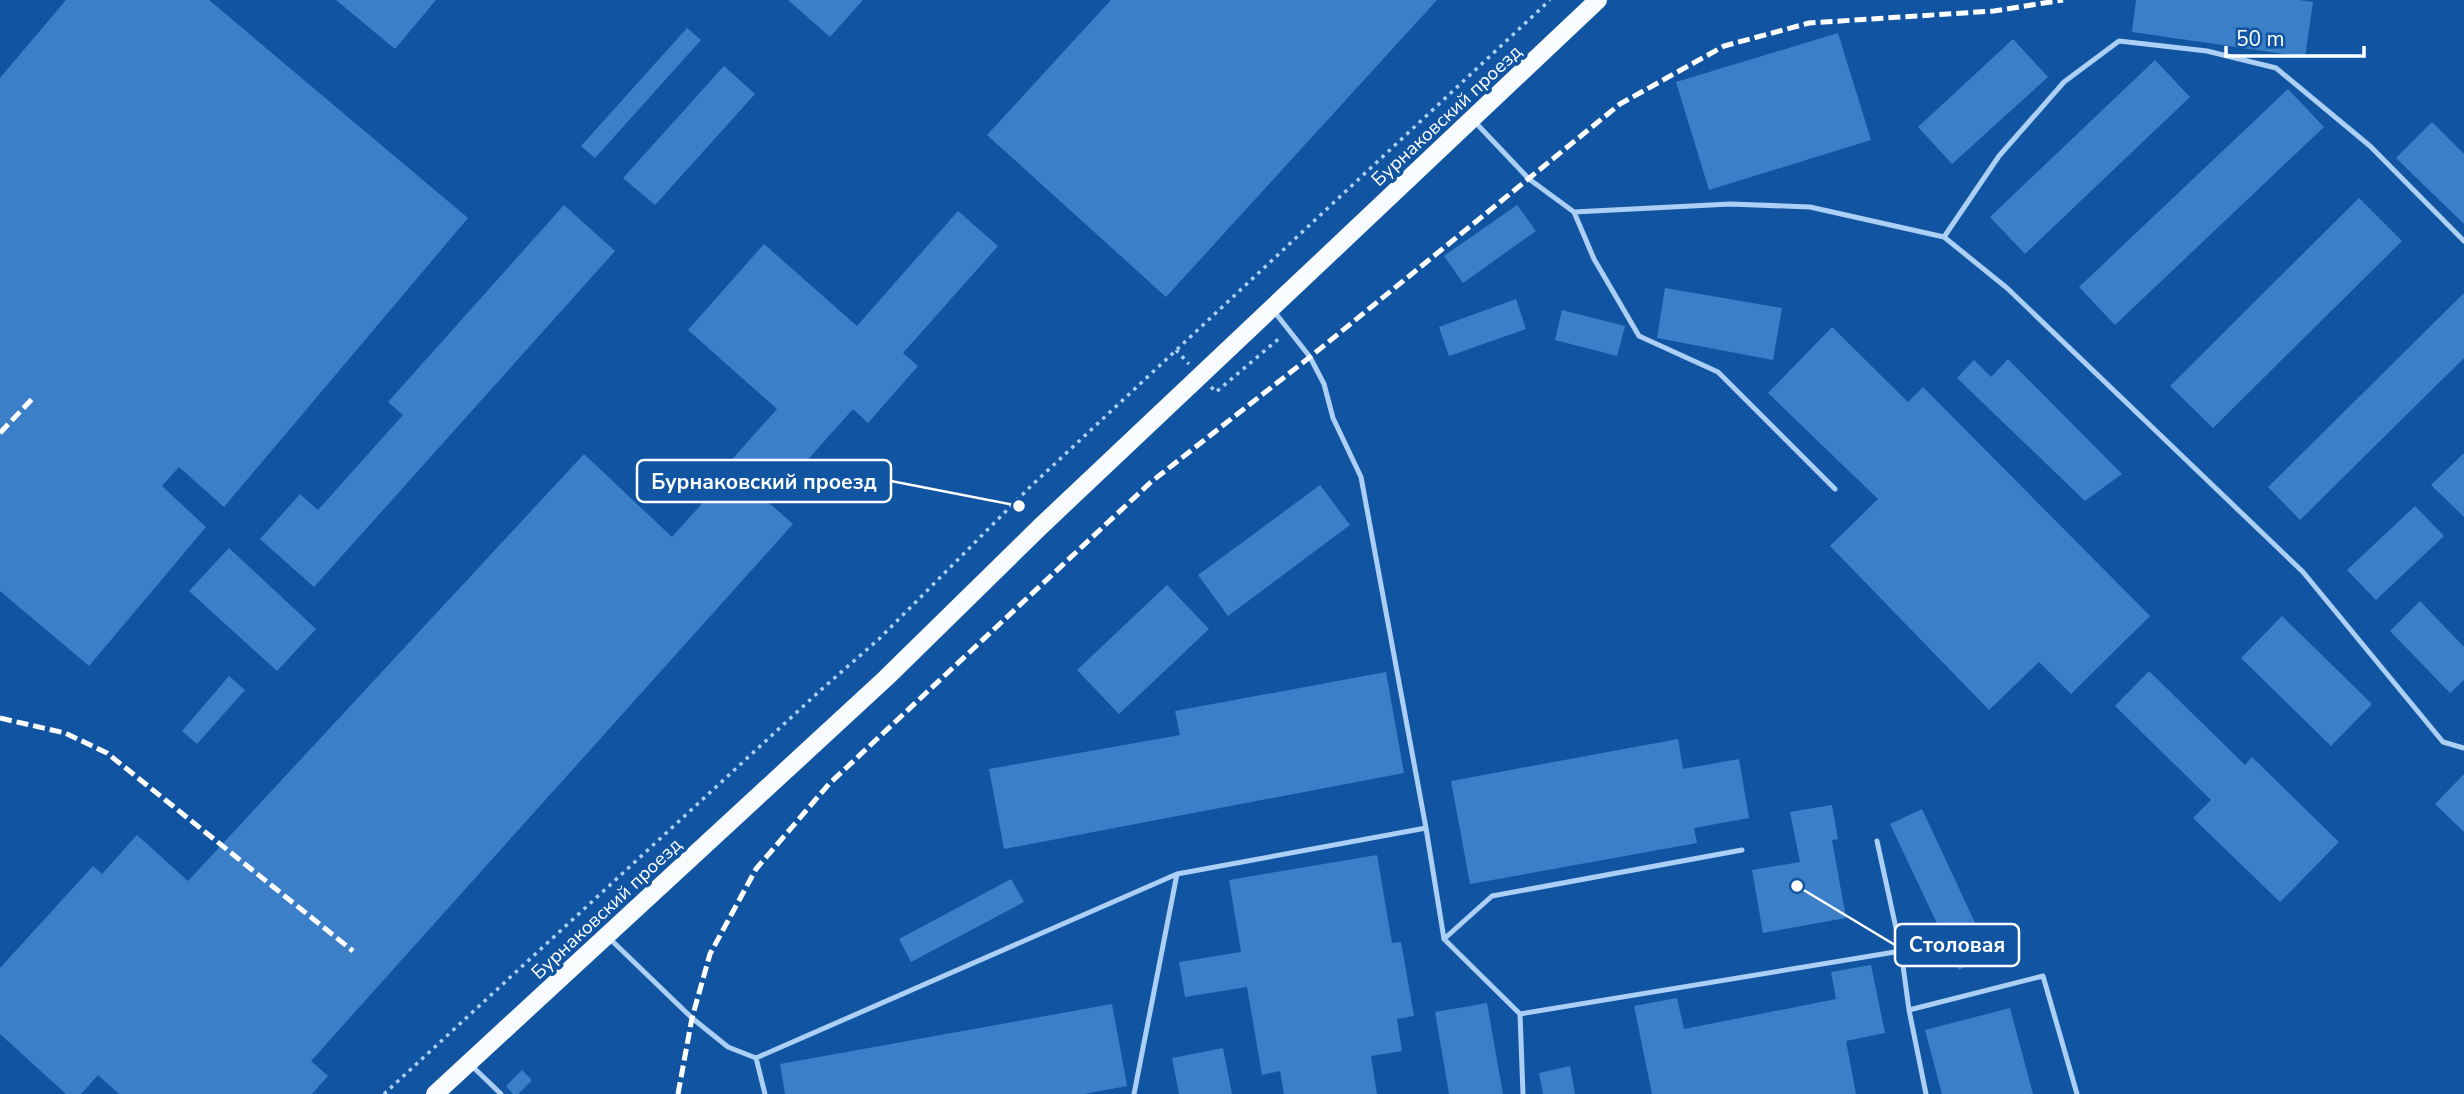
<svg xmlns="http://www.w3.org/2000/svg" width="2464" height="1094" font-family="'Nunito Sans',sans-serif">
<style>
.building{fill:#3a7fc8}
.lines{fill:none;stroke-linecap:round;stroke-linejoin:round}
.path{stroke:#abcff5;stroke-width:3.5;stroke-dasharray:3.5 5;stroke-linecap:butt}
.lane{stroke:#abcff5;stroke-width:5}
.primary{stroke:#f9fcff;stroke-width:18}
.rail{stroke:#fff;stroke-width:5;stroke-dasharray:12 5;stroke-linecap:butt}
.labels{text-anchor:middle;stroke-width:7;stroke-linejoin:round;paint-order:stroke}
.street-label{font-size:19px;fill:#fff;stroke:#1155a2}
.leader{fill:none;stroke:#fff;stroke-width:2.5}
.callout-dot{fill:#fff;stroke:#1155a2;stroke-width:2.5}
.callout{fill:#1155a2;stroke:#fff;stroke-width:2.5}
.callout-label{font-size:21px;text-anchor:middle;font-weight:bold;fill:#fff}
</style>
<rect width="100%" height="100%" fill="#1155a2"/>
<path class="building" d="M 66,0 L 209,0 L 468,218 L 224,507 L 179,467 L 162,486 L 206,527 L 89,666 L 0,591 L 0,78 Z
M 336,0 L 436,0 L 395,49 Z
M 788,0 L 863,0 L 830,37 Z
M 1111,0 L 1437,0 L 1166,297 L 987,135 Z
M 2136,0 L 2299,0 L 2313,2 L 2305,57 L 2132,32 Z
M 687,28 L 701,40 L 595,158 L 581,146 Z
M 1838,33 L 1871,140 L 1709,190 L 1676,82 Z
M 2013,39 L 2048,77 L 1952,164 L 1918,127 Z
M 2155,60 L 2190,97 L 2025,254 L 1990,217 Z
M 724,66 L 755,94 L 655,205 L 623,178 Z
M 2288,89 L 2324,127 L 2115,325 L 2079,287 Z
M 2432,122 L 2464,154 L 2464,224 L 2396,158 Z
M 2359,198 L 2402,241 L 2213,428 L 2170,386 Z
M 564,205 L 615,251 L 314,587 L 260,539 L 300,494 L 318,510 L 403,415 L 388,402 Z
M 1517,205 L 1536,231 L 1463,283 L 1444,256 Z
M 958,211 L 998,246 L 903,353 L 918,366 L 868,423 L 853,409 L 769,503 L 793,524 L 311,1061 L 328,1076 L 312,1094 L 119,1094 L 98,1075 L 81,1094 L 66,1094 L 0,1034 L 0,968 L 93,866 L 102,874 L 137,835 L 188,881 L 584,454 L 672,537 L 716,488 L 711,483 L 777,409 L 688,330 L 764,244 L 857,326 Z
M 1665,288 L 1782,308 L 1773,360 L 1657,338 Z
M 2464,293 L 2464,358 L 2300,520 L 2268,487 Z
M 1516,299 L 1526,329 L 1449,356 L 1439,327 Z
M 1562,310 L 1625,326 L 1617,356 L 1555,340 Z
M 1832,327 L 1908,402 L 1923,387 L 2150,616 L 2071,694 L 2039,662 L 1989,710 L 1830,546 L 1878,499 L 1768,393 Z
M 2008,359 L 2122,474 L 2085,501 L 1957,378 L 1974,360 L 1991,377 Z
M 2464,453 L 2464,517 L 2431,485 Z
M 1320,485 L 1350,525 L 1228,616 L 1198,575 Z
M 2415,506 L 2444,536 L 2376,600 L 2347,570 Z
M 229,548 L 316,629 L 277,671 L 189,591 Z
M 1167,585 L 1209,629 L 1119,714 L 1077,670 Z
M 2420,601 L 2464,647 L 2464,680 L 2450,693 L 2390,631 Z
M 2282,616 L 2372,704 L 2331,746 L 2241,658 Z
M 2149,671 L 2245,765 L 2252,757 L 2339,842 L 2280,902 L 2193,818 L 2211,800 L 2115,706 Z
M 1386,672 L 1404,773 L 1004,849 L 989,769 L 1180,735 L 1175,711 Z
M 229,676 L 245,690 L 197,744 L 182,731 Z
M 1678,739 L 1683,769 L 1739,759 L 1749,818 L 1694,828 L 1697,843 L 1470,884 L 1451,781 Z
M 2464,774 L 2464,832 L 2435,804 Z
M 1832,805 L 1838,839 L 1832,840 L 1846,918 L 1763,933 L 1752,870 L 1800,862 L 1790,812 Z
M 1922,809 L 1990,955 L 1959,970 L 1890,824 Z
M 1377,855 L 1392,943 L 1401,942 L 1414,1016 L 1397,1019 L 1402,1051 L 1371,1056 L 1377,1094 L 1284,1094 L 1280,1071 L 1262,1075 L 1247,987 L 1185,997 L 1179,962 L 1241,952 L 1229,880 Z
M 1011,879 L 1024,902 L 911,962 L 899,939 Z
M 1871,965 L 1885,1033 L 1846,1041 L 1856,1094 L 1652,1094 L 1634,1006 L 1677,998 L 1684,1029 L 1836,999 L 1831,972 Z
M 1487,1003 L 1503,1094 L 1449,1094 L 1435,1012 Z
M 1112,1004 L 1127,1086 L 1084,1094 L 785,1094 L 780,1064 Z
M 2010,1008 L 2033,1094 L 1942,1094 L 1925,1030 Z
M 1223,1048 L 1232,1094 L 1179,1094 L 1172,1058 Z
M 1570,1066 L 1575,1094 L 1543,1094 L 1539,1073 Z
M 522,1070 L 532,1080 L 518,1094 L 513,1094 L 506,1086 Z"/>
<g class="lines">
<path class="path" d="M 1176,350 L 1189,364
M 1211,387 L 1216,392 L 1282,336
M 384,1094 L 823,688 L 879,639 L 1030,487 L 1550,0"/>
<path class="lane" d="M 1475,122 L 1529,179 L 1574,212 L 1730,204 L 1810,207 L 1944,237 L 2007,288 L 2303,572 L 2443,742 L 2464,748
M 1574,212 L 1594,259 L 1639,336 L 1718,372 L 1835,489
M 1944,237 L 1999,156 L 2064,82 L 2119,41 L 2207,51 L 2276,68 L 2370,146 L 2464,241
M 1273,310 L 1310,357 L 1324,384 L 1333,418 L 1361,477 L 1426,828
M 1877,841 L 1901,951
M 608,937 L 692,1018 L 728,1047 L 756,1058
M 1444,939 L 1492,896 L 1742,850
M 1909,1010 L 2043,976 L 2077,1094
M 1520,1014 L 1901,951 L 1909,1010 L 1926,1094
M 471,1065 L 501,1094
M 765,1094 L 756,1058 L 1177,874
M 1134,1094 L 1177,874 L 1426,828 L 1444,939 L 1520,1014 L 1523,1094"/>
<path class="primary" d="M 435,1094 L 886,678 L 1041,526 L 1598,0"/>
<path class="rail" d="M 0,433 L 33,398
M 0,718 L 65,733 L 107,753 L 353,951
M 678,1094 L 692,1018 L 710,954 L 756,869 L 829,784 L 1151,482 L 1310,357 L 1620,104 L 1724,46 L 1809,23 L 1994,11 L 2063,0"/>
</g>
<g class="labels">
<g class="street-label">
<text transform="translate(1446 115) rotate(-43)" y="7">Бурнаковский проезд</text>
<text transform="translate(606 908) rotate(-43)" y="7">Бурнаковский проезд</text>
</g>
</g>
<path class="leader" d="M1019 506L891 481M1797 886L1895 945"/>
<g class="callout-dot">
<circle cx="1019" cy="506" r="7"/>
<circle cx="1797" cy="886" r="7"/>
</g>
<g class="callout">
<rect x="637" y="460" width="254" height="42" rx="7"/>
<rect x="1895" y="924" width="124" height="42" rx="7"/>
</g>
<g class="callout-label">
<text x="764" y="489">Бурнаковский проезд</text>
<text x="1957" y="952">Столовая</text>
</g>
<path d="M2226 46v10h138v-10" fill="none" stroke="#ffffff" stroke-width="3.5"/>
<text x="2236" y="46" font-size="21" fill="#ffffff" stroke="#1155a2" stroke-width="5" paint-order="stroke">50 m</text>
</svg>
